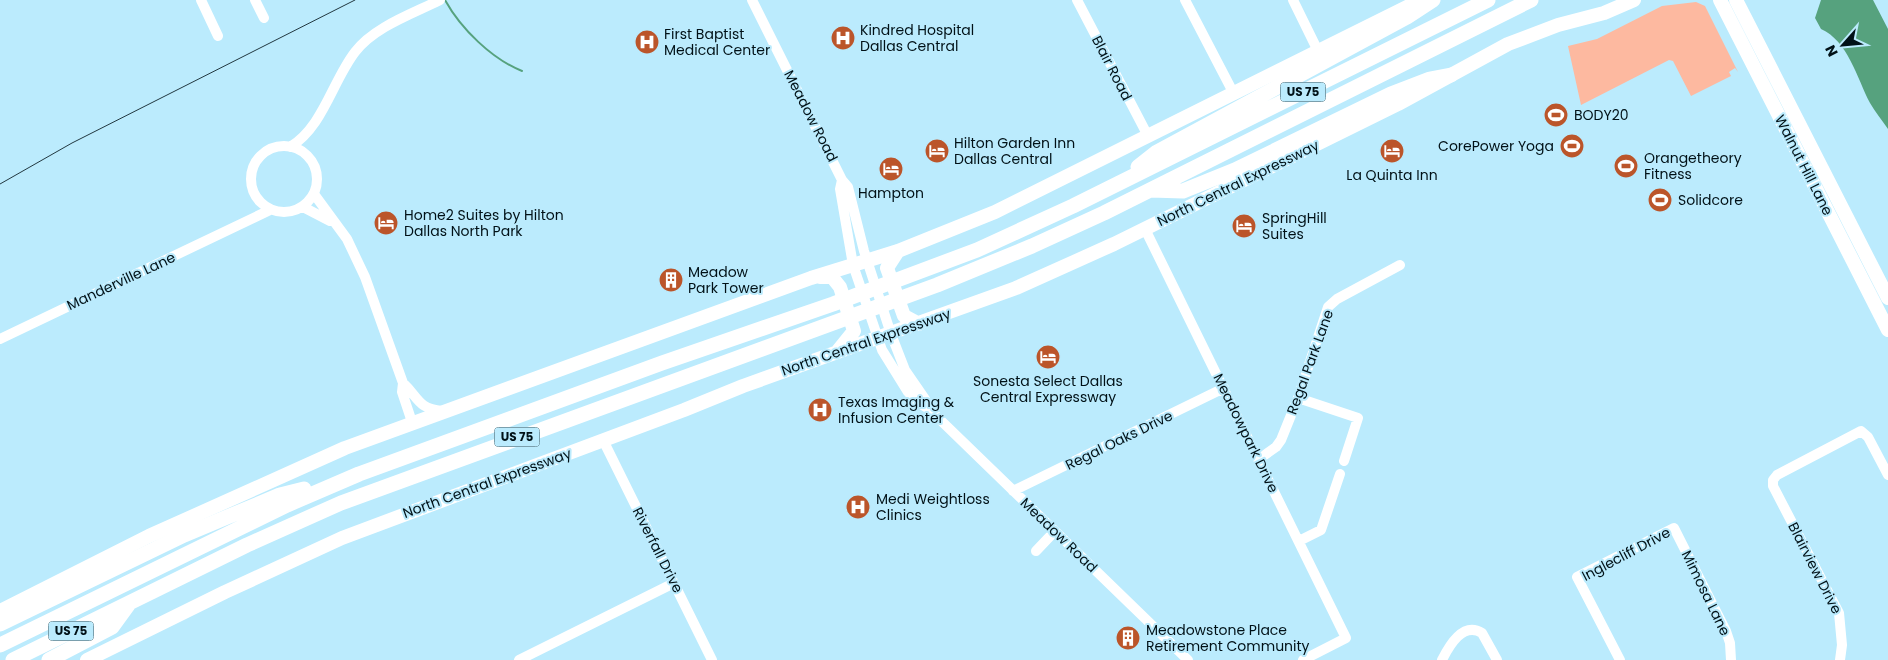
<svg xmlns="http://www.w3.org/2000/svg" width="1888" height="660" font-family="Poppins,sans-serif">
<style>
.green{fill:#fdb9a0}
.water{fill:#56a27e}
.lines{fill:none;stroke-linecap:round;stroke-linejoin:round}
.stream{stroke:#56a27e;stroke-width:2}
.minor{stroke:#fff;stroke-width:10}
.major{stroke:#fff;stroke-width:14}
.highway{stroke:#fff;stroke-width:15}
.tram{stroke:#223840;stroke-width:1}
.labels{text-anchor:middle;stroke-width:4;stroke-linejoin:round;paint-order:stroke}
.shield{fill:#bbebfd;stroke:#39525c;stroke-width:1}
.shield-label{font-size:12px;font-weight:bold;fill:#011117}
.poi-label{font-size:14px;fill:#011117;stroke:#bbebfd;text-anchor:start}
.street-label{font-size:14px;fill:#011117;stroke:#bbebfd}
</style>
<rect width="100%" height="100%" fill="#bbebfd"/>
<path class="green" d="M 1696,2 L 1705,6 L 1738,72 L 1735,68 L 1729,72 L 1731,76 L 1691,96 L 1673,61 L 1669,60 L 1581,105 L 1568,46 L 1597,39 L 1662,6 Z"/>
<path class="water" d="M 1821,0 L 1873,0 L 1888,29 L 1888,129 C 1882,120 1875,112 1870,103 C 1857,78 1848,41 1821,29 L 1815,18 Z"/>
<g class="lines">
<path class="stream" d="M 445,0 C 461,29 492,59 522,71"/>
<path class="minor" d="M 201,0 L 218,36
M 255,0 L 264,18
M 752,0 L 842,180 L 848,187 L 864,251 L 891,334 L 905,370 L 925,399 L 929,409
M 1077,0 L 1148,136
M 1185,0 L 1234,94
M 1293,0 L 1318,51
M251 179a33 33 0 1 1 66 0a33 33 0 1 1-66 0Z
M 290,147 C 323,127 332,82 355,52 C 374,27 412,14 440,0
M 842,180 L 840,189 L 853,265 L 882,350 L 908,392 L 917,402 L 929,409 L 1188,660
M 314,194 L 347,239 L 365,277 L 403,383 L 402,392 L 412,422
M 303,207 L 330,221
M 1145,229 L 1346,638 L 1303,660
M 0,339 L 270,210
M 403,383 C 419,398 417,408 442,411
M 1298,398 L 1358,418 L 1344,461
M 603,440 L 712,660
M 1259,459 L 1276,447 L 1281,440 L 1298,398 L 1328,307 L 1337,299 L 1400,265
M 1013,491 L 1224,388
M 1299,541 L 1321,530 L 1340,474
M 1036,551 L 1055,531
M 519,660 L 674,583
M 1442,660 C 1449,646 1463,621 1482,633 L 1497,660
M 1620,660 L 1577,577 L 1674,528 L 1726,631 L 1730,643 L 1731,660
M 1840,660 L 1842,645 L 1839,613 L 1773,486 L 1773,480 L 1777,475 L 1861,431 L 1868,437 L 1888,475"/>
<path class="major" d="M 1720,0 L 1888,330
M 1736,0 L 1888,298
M 898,251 L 887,268 L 904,316 L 919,324
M 820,277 L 832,277 L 840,287 L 854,331 L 837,352
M 0,611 L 149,536 L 345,448 L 811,278 L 898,251 L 995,212 L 1421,0
M 87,660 L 225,592 L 342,538 L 684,410 L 743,386 L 1016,288 L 1114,244 L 1398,104 L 1508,44 L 1558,25 L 1604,13 L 1634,0"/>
<path class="highway" d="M 1138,167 L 1157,152 L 1407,17 L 1433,0
M 1151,190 L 1183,191 L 1235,170 L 1391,94 L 1430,79 L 1451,75
M 0,624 L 184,535 L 280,495 L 304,489
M 0,645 L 287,505 L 359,474 L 662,363 L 833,304 L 977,250 L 1073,206 L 1488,0
M 13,660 L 247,545 L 341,503 L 937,285 L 1032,246 L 1104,213 L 1531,0
M 49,660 L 112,627 L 128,605"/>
<path class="tram" d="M 0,184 L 72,143 L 355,0"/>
</g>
<defs>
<symbol id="hospital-disc" viewBox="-11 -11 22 22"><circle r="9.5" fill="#bb552a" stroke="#bbebfd"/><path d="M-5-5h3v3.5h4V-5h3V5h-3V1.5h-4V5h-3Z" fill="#fff"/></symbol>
<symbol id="stadium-disc" viewBox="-11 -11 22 22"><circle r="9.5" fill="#bb552a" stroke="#bbebfd"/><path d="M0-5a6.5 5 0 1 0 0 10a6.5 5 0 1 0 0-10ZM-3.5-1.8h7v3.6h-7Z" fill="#fff"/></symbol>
<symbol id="hotel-disc" viewBox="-11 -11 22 22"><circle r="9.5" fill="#bb552a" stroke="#bbebfd"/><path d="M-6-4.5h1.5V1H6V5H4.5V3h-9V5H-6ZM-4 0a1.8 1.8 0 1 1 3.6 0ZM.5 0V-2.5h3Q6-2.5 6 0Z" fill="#fff"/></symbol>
<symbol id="building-disc" viewBox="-11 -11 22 22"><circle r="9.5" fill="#bb552a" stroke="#bbebfd"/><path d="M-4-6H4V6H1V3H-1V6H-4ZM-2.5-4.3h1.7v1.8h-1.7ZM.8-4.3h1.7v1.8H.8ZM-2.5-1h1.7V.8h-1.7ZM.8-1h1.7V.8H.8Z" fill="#fff"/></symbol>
</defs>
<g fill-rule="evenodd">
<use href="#hospital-disc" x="829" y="24" width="28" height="28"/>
<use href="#hospital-disc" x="633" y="28" width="28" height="28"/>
<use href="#stadium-disc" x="1542" y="101" width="28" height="28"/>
<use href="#stadium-disc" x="1558" y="132" width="28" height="28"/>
<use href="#hotel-disc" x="923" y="137" width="28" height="28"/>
<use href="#hotel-disc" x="1378" y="137" width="28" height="28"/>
<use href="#stadium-disc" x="1612" y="152" width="28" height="28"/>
<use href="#hotel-disc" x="877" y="155" width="28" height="28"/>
<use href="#stadium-disc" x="1646" y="186" width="28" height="28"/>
<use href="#hotel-disc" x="372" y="209" width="28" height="28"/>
<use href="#hotel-disc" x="1230" y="212" width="28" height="28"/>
<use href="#building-disc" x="657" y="266" width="28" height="28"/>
<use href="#hotel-disc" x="1034" y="343" width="28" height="28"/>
<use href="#hospital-disc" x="806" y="396" width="28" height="28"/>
<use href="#hospital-disc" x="844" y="493" width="28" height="28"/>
<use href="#building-disc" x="1114" y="624" width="28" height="28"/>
</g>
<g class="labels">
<g class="shield">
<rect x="1280.5" y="82.5" width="45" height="19" rx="4"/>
<rect x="494.5" y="427.5" width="45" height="19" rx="4"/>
<rect x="48.5" y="621.5" width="45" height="19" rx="4"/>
</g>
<g class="shield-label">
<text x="1303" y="96">US 75</text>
<text x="517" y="441">US 75</text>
<text x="71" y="635">US 75</text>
</g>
<g class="poi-label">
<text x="860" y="35">Kindred Hospital<tspan x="860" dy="16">Dallas Central</tspan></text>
<text x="664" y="39">First Baptist<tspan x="664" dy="16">Medical Center</tspan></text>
<text x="1574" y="120">BODY20</text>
<text x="954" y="148">Hilton Garden Inn<tspan x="954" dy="16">Dallas Central</tspan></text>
<text x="1554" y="151" text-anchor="end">CorePower Yoga</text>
<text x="1644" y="163">Orangetheory<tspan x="1644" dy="16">Fitness</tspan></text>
<text x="1392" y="180" text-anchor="middle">La Quinta Inn</text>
<text x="891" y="198" text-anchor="middle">Hampton</text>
<text x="1678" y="205">Solidcore</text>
<text x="404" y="220">Home2 Suites by Hilton<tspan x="404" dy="16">Dallas North Park</tspan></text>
<text x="1262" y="223">SpringHill<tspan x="1262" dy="16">Suites</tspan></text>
<text x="688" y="277">Meadow<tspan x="688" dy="16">Park Tower</tspan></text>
<text x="1048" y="386" text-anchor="middle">Sonesta Select Dallas<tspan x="1048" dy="16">Central Expressway</tspan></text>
<text x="838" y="407">Texas Imaging &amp;<tspan x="838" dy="16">Infusion Center</tspan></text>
<text x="876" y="504">Medi Weightloss<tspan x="876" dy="16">Clinics</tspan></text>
<text x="1146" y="635">Meadowstone Place<tspan x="1146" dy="16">Retirement Community</tspan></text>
</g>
<g class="street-label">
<text transform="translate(1112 68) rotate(63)" y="5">Blair Road</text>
<text transform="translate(811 116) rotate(63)" y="5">Meadow Road</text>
<text transform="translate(1804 165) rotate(63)" y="5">Walnut Hill Lane</text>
<text transform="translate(1238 183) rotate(-26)" y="5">North Central Expressway</text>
<text transform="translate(121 281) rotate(-25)" y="5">Manderville Lane</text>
<text transform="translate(866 342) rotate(-19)" y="5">North Central Expressway</text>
<text transform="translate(1310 362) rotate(-70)" y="5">Regal Park Lane</text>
<text transform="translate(1246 433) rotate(64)" y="5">Meadowpark Drive</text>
<text transform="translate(1119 440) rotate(-26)" y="5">Regal Oaks Drive</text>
<text transform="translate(487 483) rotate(-20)" y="5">North Central Expressway</text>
<text transform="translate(1059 535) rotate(44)" y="5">Meadow Road</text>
<text transform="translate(658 550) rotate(63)" y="5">Riverfall Drive</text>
<text transform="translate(1626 554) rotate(-28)" y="5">Inglecliff Drive</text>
<text transform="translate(1815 568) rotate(63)" y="5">Blairview Drive</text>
<text transform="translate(1706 593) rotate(64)" y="5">Mimosa Lane</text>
</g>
</g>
<g transform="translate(1843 45) rotate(243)" stroke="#bbebfd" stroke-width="4" paint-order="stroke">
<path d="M0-4L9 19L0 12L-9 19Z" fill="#011117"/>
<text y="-8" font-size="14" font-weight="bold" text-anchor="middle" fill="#011117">N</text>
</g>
</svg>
